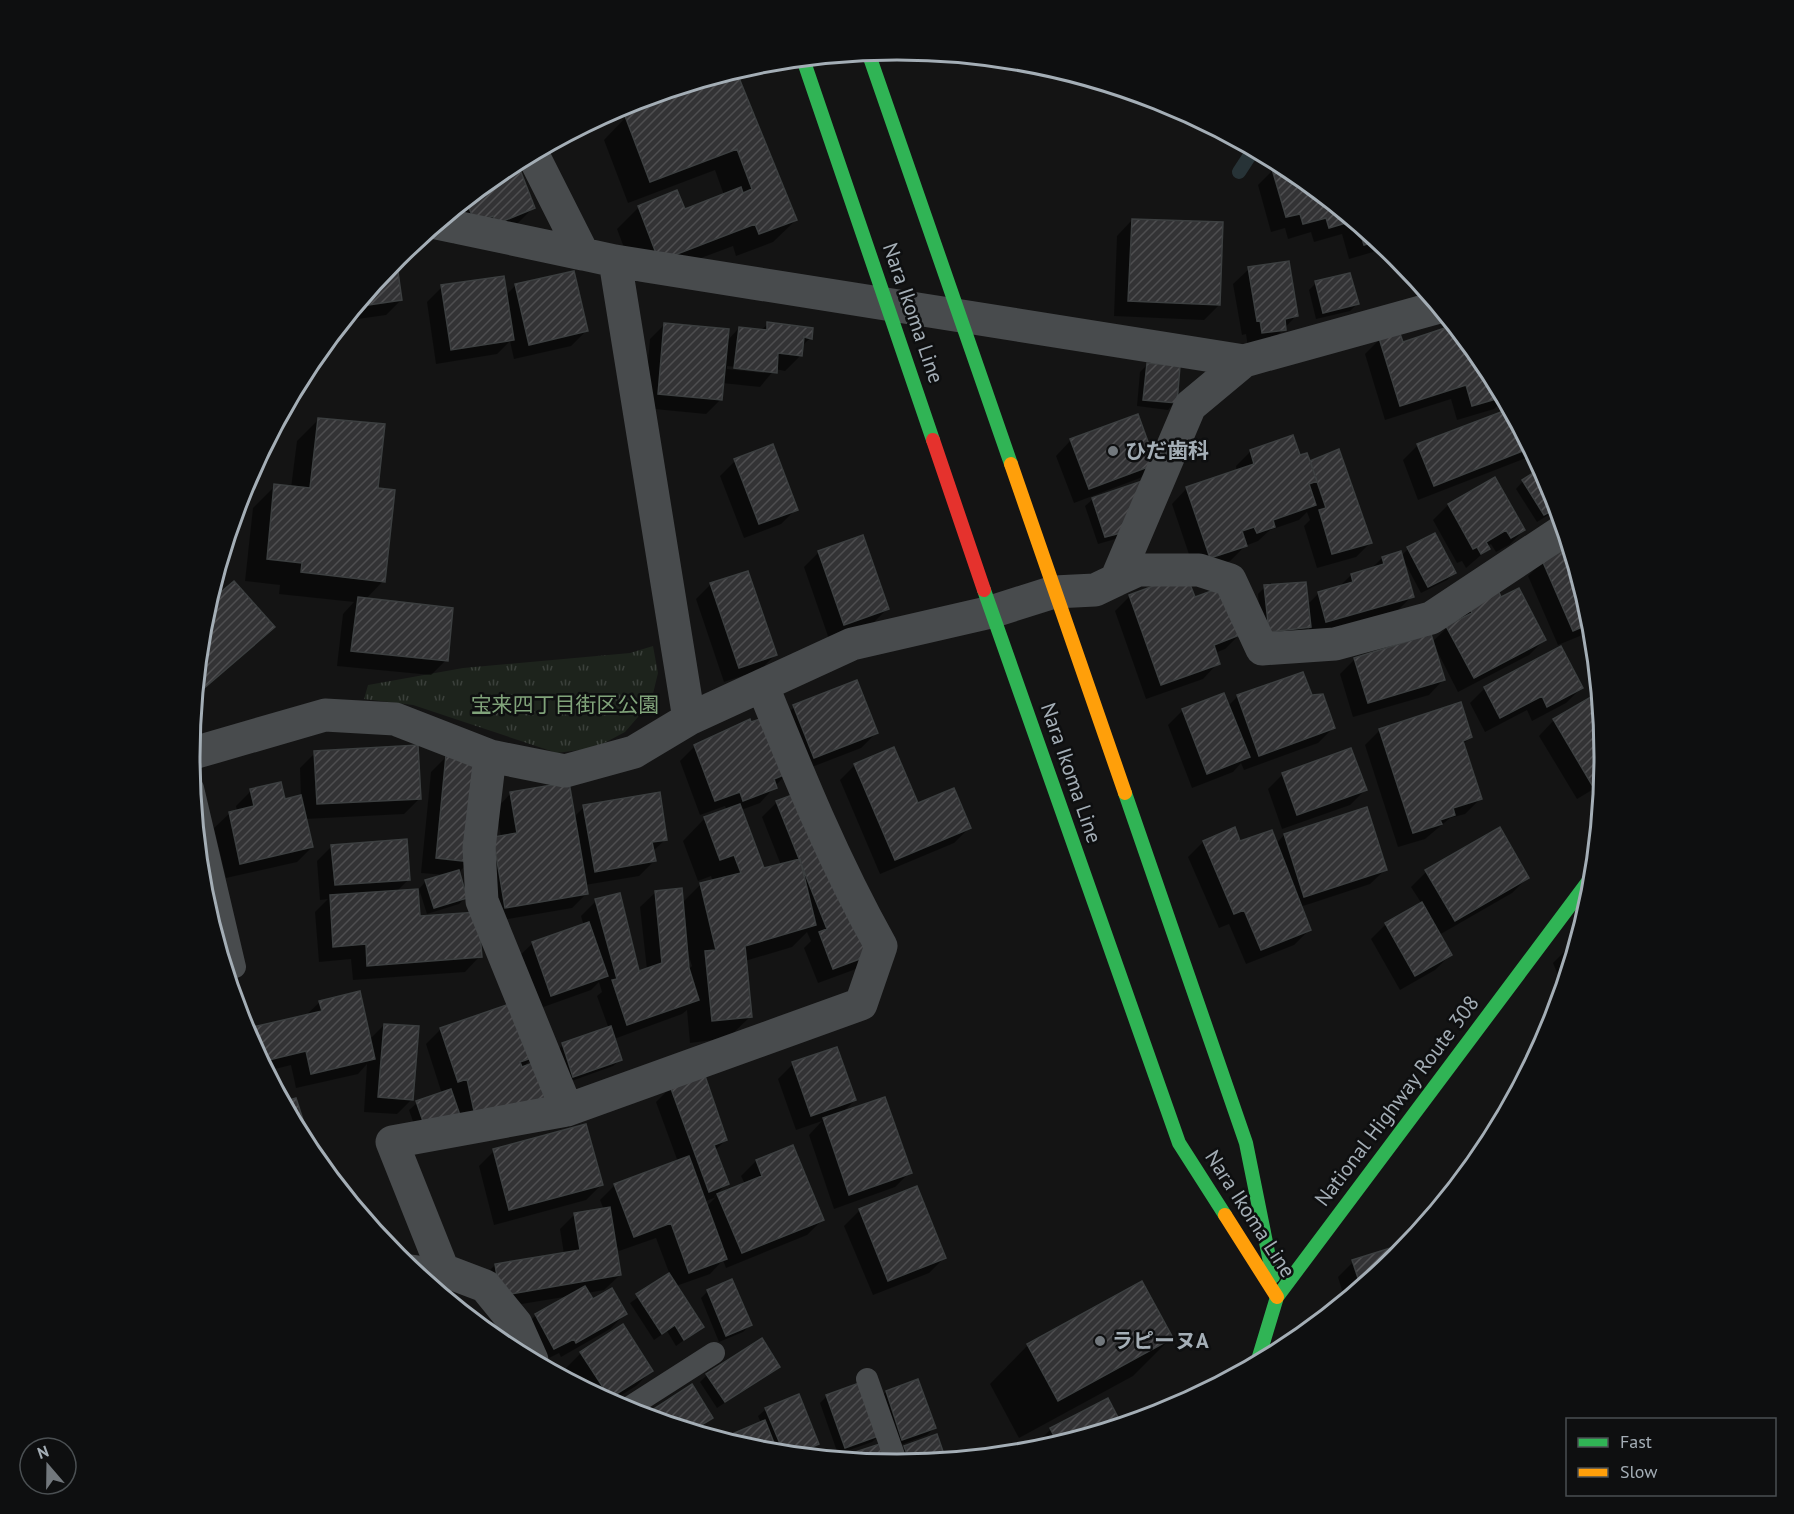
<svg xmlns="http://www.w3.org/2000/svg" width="1794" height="1514" font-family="'PT Sans','Noto Sans JP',sans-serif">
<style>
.park{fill:url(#park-tufts)}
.shadow{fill:#0007;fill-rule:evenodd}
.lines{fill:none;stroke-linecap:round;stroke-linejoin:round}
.stream{stroke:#273337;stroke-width:14}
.building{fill:url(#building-hatch);stroke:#3c3f40;stroke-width:1.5}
.lane{stroke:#484b4d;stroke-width:22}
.street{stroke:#484b4d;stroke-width:33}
.fast{stroke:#30b455;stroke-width:14}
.slow{stroke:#ff9f0a;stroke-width:14}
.jam{stroke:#e5322d;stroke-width:14}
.poi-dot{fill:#72787d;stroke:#0e0f10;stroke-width:2}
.labels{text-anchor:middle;stroke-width:5;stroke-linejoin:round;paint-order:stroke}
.street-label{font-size:21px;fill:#a4aeb6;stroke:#0e0f10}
.poi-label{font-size:21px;font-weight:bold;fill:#a4aeb6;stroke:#0e0f10;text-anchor:start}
.park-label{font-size:21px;fill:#80a37a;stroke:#0e0f10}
.rim{fill:none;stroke:#a4aeb6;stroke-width:3}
</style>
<defs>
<pattern id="park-tufts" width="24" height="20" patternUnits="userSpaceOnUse" patternTransform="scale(1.5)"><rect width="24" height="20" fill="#1d231c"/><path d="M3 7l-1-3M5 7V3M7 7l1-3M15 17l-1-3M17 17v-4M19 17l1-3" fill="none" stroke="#3b403b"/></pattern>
<pattern id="building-hatch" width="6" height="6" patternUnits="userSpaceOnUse" patternTransform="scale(1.5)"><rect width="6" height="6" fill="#333335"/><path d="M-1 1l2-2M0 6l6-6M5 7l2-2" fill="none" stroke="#4e4e50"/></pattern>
</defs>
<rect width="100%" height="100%" fill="#141414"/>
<path class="park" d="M 653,646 L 658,673 L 651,702 L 625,732 L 595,748 L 557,753 L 413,705 L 364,699 L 368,685 L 463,668 L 630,653 Z"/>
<path class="shadow" d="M 736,75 L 796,220 L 773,242 L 736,256 L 733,246 L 637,282 L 617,229 L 639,207 L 684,211 L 724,195 L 715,170 L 628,203 L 604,140 L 626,117 Z
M 515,163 L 533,208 L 511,230 L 453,244 L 443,219 L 504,169 Z
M 1285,166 L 1290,169 L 1381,243 L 1373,252 L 1349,259 L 1342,234 L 1314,242 L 1311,232 L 1288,239 L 1285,228 L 1271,232 L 1258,185 L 1273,170 Z
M 1132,220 L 1219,305 L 1204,320 L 1114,316 L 1117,236 Z
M 395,259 L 401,300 L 386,315 L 344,321 Z
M 1249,269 L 1296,316 L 1269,344 L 1248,348 L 1246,334 L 1242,335 L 1233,284 Z
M 1316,283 L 1357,304 L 1350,311 L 1316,319 L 1309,290 Z
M 516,285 L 586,331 L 571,346 L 514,359 L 510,341 L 497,354 L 436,364 L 427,302 L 442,287 L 506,295 Z
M 665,324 L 726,342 L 739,328 L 761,330 L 768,324 L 810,338 L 801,347 L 800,356 L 785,371 L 775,369 L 760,387 L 722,383 L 721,399 L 706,414 L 644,408 L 650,339 ZM 727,366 L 764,370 L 764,373 L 727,369 Z
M 1455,327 L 1485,364 L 1534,455 L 1418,500 L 1403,460 L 1418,445 L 1502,413 L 1499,404 L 1494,409 L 1457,420 L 1451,399 L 1385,420 L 1365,354 L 1380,339 L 1402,344 Z
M 1147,365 L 1175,402 L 1168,410 L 1137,406 L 1140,372 Z
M 319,419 L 376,490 L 383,581 L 365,600 L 446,660 L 431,675 L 337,666 L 343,614 L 354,602 L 279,594 L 280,585 L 245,581 L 253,508 L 275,486 L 291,488 L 297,441 Z
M 1071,440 L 1155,463 L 1140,478 L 1074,503 L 1056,456 Z
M 1251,451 L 1299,457 L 1310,463 L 1371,542 L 1356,557 L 1317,568 L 1304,526 L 1310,520 L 1307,512 L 1299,520 L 1270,530 L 1258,541 L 1245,546 L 1230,561 L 1195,572 L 1172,504 L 1187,488 L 1237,471 L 1236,466 Z
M 735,461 L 796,509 L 781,524 L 744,538 L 720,476 Z
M 1495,479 L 1524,530 L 1509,545 L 1496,552 L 1491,544 L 1487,546 L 1488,549 L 1466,568 L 1462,561 L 1457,563 L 1433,520 L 1448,505 Z
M 1145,481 L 1119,538 L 1098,544 L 1085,506 L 1093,499 Z
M 1523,481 L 1551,487 L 1558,509 L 1537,522 L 1516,489 Z
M 1408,549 L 1454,573 L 1447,580 L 1421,593 L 1404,561 L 1412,596 L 1397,611 L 1311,636 L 1309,627 L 1302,634 L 1262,639 L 1258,594 L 1265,587 L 1307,605 L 1319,593 L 1339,587 L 1351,575 L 1371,569 L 1382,558 L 1401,556 Z
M 1570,550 L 1592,631 L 1558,645 L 1528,576 L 1543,561 Z
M 819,552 L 887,609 L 872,624 L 829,639 L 804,567 Z
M 234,583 L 273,627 L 195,697 L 203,619 L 207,606 Z
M 711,584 L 775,655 L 760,670 L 724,682 L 696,599 Z
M 1130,596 L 1194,599 L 1240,634 L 1225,649 L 1215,653 L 1218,663 L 1203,679 L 1146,699 L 1115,611 Z
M 1500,599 L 1544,640 L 1529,655 L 1458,692 L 1435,647 L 1444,679 L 1429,695 L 1353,717 L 1340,674 L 1355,659 L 1432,642 L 1469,607 Z
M 1560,648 L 1581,688 L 1566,703 L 1532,721 L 1527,710 L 1485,732 L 1470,703 L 1485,688 Z
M 1302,674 L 1311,696 L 1333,728 L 1318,743 L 1244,770 L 1241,763 L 1233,772 L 1192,788 L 1168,725 L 1183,710 L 1228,706 L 1237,697 Z
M 1595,696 L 1599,703 L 1604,757 L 1602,784 L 1577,799 L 1539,736 L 1554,720 Z
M 794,707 L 876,733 L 861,748 L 799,772 L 779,722 Z
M 1380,730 L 1471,737 L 1462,745 L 1480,799 L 1465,814 L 1450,818 L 1425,839 L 1398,847 L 1365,745 Z
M 695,746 L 789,771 L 760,803 L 741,810 L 763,870 L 781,865 L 762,817 L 777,802 L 871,953 L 856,969 L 818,983 L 804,948 L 811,941 L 807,932 L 792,947 L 745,961 L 751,1016 L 728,1038 L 690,1043 L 687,1010 L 682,1014 L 614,1039 L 621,1059 L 613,1066 L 566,1083 L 555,1052 L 563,1045 L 609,1029 L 597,996 L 602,992 L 599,982 L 591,990 L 535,1010 L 517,958 L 533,943 L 584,926 L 581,916 L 596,901 L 638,973 L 647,970 L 640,907 L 656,892 L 682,903 L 700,885 L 713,882 L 711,876 L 698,881 L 683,841 L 705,818 L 727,811 L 725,806 L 700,815 L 680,761 ZM 685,944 L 692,966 L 687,971 Z
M 315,753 L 419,799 L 404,814 L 305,819 L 312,847 L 297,862 L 226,878 L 214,828 L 230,813 L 237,811 L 236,806 L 251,791 L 284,801 L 301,797 L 300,768 Z
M 447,756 L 470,861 L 458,873 L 466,897 L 459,904 L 427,914 L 419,889 L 426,881 L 446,875 L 421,873 L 431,772 Z
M 855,765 L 917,805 L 969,828 L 954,843 L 880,874 L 840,780 Z
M 1283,774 L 1365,790 L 1350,805 L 1282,829 L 1268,789 Z
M 511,793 L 574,817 L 584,807 L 666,839 L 652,852 L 654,861 L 639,876 L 585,885 L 587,893 L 572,908 L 490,922 L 479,853 L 501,837 L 496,809 Z
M 1234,830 L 1239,843 L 1276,844 L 1284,835 L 1386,869 L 1370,884 L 1300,907 L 1309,930 L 1294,945 L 1246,964 L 1229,924 L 1219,928 L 1188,857 L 1203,842 Z
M 332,846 L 409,879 L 396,892 L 419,918 L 480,956 L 465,972 L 353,980 L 351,959 L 319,962 L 315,912 L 328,899 L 320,900 L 317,861 Z
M 1426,872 L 1527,878 L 1512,893 L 1439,935 L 1450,955 L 1435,970 L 1400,990 L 1371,939 L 1386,924 L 1422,904 L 1411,887 Z
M 1577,939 L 1563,987 L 1553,963 Z
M 320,1002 L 369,1040 L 384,1025 L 412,1099 L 397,1114 L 364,1112 L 367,1064 L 358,1074 L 296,1088 L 291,1065 L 267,1071 L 246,1033 L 249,1029 L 305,1016 Z
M 441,1029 L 535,1055 L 522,1068 L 546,1105 L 418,1136 L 409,1110 L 417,1103 L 442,1094 L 426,1044 Z
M 793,1064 L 855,1100 L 841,1114 L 910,1172 L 895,1187 L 834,1209 L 809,1135 L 822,1121 L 796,1130 L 778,1079 Z
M 671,1087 L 726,1140 L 714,1151 L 727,1183 L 714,1197 L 745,1184 L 741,1176 L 756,1161 L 792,1147 L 822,1220 L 807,1235 L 726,1268 L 723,1260 L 710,1274 L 676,1286 L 702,1327 L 676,1346 L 667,1331 L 654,1340 L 630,1303 L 670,1275 L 656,1238 L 619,1251 L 615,1245 L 620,1275 L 604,1290 L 587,1293 L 592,1302 L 625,1314 L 610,1329 L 561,1357 L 559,1353 L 539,1363 L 521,1330 L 536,1315 L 570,1296 L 485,1310 L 480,1280 L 495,1265 L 564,1254 L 560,1229 L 575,1214 L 604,1210 L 600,1200 L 615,1185 L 678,1162 L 656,1102 ZM 716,1197 L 706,1207 L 704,1202 Z
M 295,1100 L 312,1154 L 284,1104 Z
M 494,1151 L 601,1185 L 586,1200 L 494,1225 L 479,1166 Z
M 916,1188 L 944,1258 L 929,1273 L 873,1295 L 844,1226 L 860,1210 Z
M 1397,1258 L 1345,1300 L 1338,1277 L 1353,1262 Z
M 708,1291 L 750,1325 L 743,1332 L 719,1342 L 701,1298 Z
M 1171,1338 L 1133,1376 L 1019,1438 L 990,1384 L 1028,1345 Z
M 581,1353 L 651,1371 L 636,1386 L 610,1402 L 576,1384 L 566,1368 Z
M 778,1367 L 717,1408 L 700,1382 L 707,1375 Z
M 886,1392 L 934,1428 L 927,1435 L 895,1447 L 879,1399 Z
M 827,1396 L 879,1435 L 872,1442 L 838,1454 L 820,1403 Z
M 766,1409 L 818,1444 L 801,1455 L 759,1451 L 723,1440 L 761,1423 L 758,1416 Z
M 645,1416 L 711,1418 L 697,1432 Z
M 1120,1425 L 1035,1451 L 1028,1452 L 1051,1429 Z
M 905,1448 L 944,1460 L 900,1464 L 897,1455 Z"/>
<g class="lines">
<path class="stream" d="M 1239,172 L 1254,149"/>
</g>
<path class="building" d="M 737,73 L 797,220 L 759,234 L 755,224 L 659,261 L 638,206 L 677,190 L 685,209 L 741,187 L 743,193 L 752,189 L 737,149 L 650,182 L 625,116 Z
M 517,162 L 535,208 L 496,224 L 493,216 L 475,223 L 466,200 L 504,169 Z
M 1284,165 L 1290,169 L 1353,221 L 1329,228 L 1326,218 L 1303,224 L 1300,214 L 1286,217 L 1272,169 Z
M 1132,219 L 1223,222 L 1220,305 L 1128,301 Z
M 1358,225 L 1378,241 L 1364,245 Z
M 396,258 L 402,300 L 355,307 Z
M 1289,261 L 1298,316 L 1285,319 L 1286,330 L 1262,333 L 1260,320 L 1257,321 L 1248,267 Z
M 574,271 L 588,331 L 529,345 L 515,284 Z
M 1350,273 L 1359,304 L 1323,313 L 1315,281 Z
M 504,276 L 514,340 L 451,350 L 441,285 Z
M 767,322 L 813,328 L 812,339 L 804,337 L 802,356 L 778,353 L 777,373 L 734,368 L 739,327 L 767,330 Z
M 664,323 L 729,329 L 722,400 L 658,394 Z
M 1454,325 L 1485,364 L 1503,397 L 1472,406 L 1466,385 L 1400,406 L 1379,338 L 1399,331 L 1403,342 Z
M 1147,363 L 1180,366 L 1177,403 L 1143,400 Z
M 1509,409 L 1530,448 L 1434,486 L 1417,444 Z
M 1138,414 L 1156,464 L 1089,489 L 1070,439 Z
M 318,418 L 385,424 L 378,488 L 395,490 L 385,582 L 301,572 L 302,563 L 267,559 L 274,484 L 310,488 Z
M 1293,435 L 1300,455 L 1307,453 L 1310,461 L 1317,481 L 1309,484 L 1316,505 L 1273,520 L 1275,527 L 1257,533 L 1254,527 L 1242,531 L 1247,546 L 1210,558 L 1186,487 L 1254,464 L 1250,450 Z
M 773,444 L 798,510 L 759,524 L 734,459 Z
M 1339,449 L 1372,543 L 1332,554 L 1319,510 L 1326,508 L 1310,461 Z
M 1541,468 L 1551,487 L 1557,508 L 1544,515 L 1522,480 Z
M 1495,477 L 1525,530 L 1511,538 L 1506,530 L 1486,542 L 1490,549 L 1481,554 L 1477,547 L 1473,549 L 1448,504 Z
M 1148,479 L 1128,531 L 1105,537 L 1092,498 Z
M 1435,533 L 1456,573 L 1428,587 L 1407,547 Z
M 863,535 L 889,609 L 844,625 L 818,551 Z
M 1569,548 L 1591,623 L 1573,631 L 1542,560 Z
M 1401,551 L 1414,597 L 1326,622 L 1318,592 L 1353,582 L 1351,574 L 1384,564 L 1382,557 Z
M 748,571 L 777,655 L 739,668 L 710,583 Z
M 1186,574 L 1195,597 L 1225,586 L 1242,634 L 1214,645 L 1220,664 L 1161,685 L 1129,595 Z
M 234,581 L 275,627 L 195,696 L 203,619 L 208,603 Z
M 1306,582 L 1311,627 L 1269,632 L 1264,585 Z
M 1519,588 L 1546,640 L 1474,678 L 1446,626 L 1472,613 L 1468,606 L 1498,590 L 1501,597 Z
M 358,597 L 453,608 L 448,661 L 351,651 Z
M 1431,634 L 1445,680 L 1368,703 L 1354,658 Z
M 1561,646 L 1583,688 L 1547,707 L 1542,696 L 1500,718 L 1484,687 Z
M 1303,672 L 1312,695 L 1323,694 L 1335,728 L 1259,756 L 1237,695 Z
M 857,680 L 878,733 L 814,758 L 793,705 Z
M 1224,693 L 1250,757 L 1207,774 L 1182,709 Z
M 1596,694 L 1599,699 L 1604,757 L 1602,779 L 1592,785 L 1553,719 Z
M 1461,702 L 1472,737 L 1463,741 L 1482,799 L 1453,808 L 1455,815 L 1440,820 L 1442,824 L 1413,833 L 1379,729 Z
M 769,716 L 791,772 L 774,779 L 777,788 L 743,801 L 740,792 L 715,801 L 694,745 L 750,719 L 751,722 Z
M 418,745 L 421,799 L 317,804 L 314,751 Z
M 894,747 L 918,803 L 954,788 L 971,828 L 895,860 L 854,764 Z
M 1351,748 L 1367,790 L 1297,815 L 1282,773 Z
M 446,755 L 482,758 L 471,862 L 436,858 Z
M 281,782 L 285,799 L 301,795 L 313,847 L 240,864 L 229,812 L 254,806 L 250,789 Z
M 569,782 L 588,894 L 505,908 L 493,837 L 517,833 L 510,792 Z
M 803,791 L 873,954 L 833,969 L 819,932 L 827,929 L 776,801 Z
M 660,792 L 667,840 L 652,842 L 656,861 L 595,872 L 583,805 Z
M 740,804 L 764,868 L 800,859 L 816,925 L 745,946 L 752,1017 L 712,1021 L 705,951 L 716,950 L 700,883 L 741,873 L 734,855 L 720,860 L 704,817 Z
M 1367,807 L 1387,870 L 1304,897 L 1284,834 Z
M 1235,827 L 1240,841 L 1272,830 L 1311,930 L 1261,950 L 1244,910 L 1234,914 L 1203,841 Z
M 1500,827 L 1529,878 L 1455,921 L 1425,870 Z
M 407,839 L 410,880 L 335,885 L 331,845 Z
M 459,870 L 467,898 L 434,908 L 425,880 Z
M 682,888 L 689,968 L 699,1000 L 627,1025 L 612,980 L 617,979 L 595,899 L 620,893 L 639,971 L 662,963 L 655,891 Z
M 418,889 L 420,916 L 478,912 L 482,957 L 367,966 L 366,944 L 333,947 L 330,895 Z
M 1422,902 L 1452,955 L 1415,976 L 1385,923 Z
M 589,922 L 608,976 L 551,996 L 532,942 Z
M 360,991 L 375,1059 L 311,1074 L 306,1051 L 261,1062 L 252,1045 L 249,1028 L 322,1011 L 319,1001 Z
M 518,1001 L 537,1056 L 520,1062 L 522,1067 L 538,1061 L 547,1106 L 476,1120 L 467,1079 L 458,1082 L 440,1028 Z
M 384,1024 L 419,1026 L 413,1100 L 378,1097 Z
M 611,1026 L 622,1060 L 573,1077 L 562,1043 Z
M 837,1047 L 856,1100 L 811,1116 L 792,1062 Z
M 704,1073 L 727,1140 L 714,1145 L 729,1184 L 709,1192 L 670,1086 Z
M 451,1089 L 461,1118 L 426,1130 L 416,1101 Z
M 885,1097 L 912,1173 L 849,1195 L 823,1118 Z
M 296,1098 L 315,1157 L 283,1102 Z
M 586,1124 L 603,1185 L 509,1210 L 493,1149 Z
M 793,1145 L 824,1220 L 742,1253 L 717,1194 L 762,1176 L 756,1160 Z
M 689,1156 L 727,1259 L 689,1273 L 671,1223 L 634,1237 L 614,1184 Z
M 917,1186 L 946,1258 L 888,1281 L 859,1209 Z
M 610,1207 L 621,1275 L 500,1296 L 495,1264 L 580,1250 L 574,1213 Z
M 1397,1246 L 1400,1254 L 1397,1258 L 1361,1287 L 1352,1260 Z
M 669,1273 L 704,1327 L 684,1340 L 675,1325 L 662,1334 L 636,1294 Z
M 732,1279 L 752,1325 L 726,1336 L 707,1290 Z
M 1142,1281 L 1173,1338 L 1058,1401 L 1027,1344 Z
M 585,1286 L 593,1299 L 612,1288 L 627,1314 L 576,1343 L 574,1339 L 554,1349 L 535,1314 Z
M 623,1324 L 653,1371 L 610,1398 L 580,1352 Z
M 762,1338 L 780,1367 L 725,1402 L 706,1374 Z
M 918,1379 L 936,1428 L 902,1440 L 886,1391 Z
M 862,1382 L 881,1435 L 845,1448 L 826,1395 Z
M 692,1384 L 713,1418 L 692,1431 L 643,1416 Z
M 799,1394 L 819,1444 L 795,1454 L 784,1453 L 765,1408 Z
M 1108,1398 L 1122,1425 L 1058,1444 L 1050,1428 Z
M 765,1420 L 778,1453 L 759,1451 L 724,1440 L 723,1438 Z
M 937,1434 L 946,1460 L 910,1463 L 904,1446 Z
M 883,1443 L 890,1464 L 847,1460 L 846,1455 Z"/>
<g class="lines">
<path class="lane" d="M 193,788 L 235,967
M 406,1265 L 443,1270
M 867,1379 L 897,1464
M 625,1410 L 714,1353"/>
<path class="street" d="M 532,153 L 583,254 L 615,261 L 1244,361 L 1439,307
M 437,223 L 583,254
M 615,261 L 689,719
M 1116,580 L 1138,570 L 1199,570 L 1230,580 L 1262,649 L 1335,644 L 1431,618 L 1564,530
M 190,754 L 325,715 L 395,719 L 490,756 L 565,771 L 634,752 L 689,719 L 852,644 L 991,612 L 1054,592 L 1095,590 L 1116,580 L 1190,406 L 1244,361
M 490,756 L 479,848 L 482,901 L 567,1110
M 532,1360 L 516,1324 L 485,1286 L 443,1270 L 392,1142 L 567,1110 L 861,1004 L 881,946 C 834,862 799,776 763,687"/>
<path class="fast" d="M 868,52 L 1011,464
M 803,59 L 933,440
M 984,590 L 1179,1143 L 1225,1215
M 1125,793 L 1246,1143 L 1273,1277
M 1257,1363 L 1277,1297 L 1593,875"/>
<path class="slow" d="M 1011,464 L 1125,793
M 1225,1215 L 1277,1297"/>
<path class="jam" d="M 933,440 L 984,590"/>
</g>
<g class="poi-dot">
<circle cx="1113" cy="451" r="6"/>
<circle cx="1100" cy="1341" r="6"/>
</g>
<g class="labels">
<g class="street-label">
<text transform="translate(913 313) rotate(71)" y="7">Nara Ikoma Line</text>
<text transform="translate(1071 773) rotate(71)" y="7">Nara Ikoma Line</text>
<text transform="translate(1397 1101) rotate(-53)" y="7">National Highway Route 308</text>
<text transform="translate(1250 1214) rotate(57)" y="7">Nara Ikoma Line</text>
</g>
<g class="poi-label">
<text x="1125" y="458">ひだ歯科</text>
<text x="1112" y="1348">ラピーヌA</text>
</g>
<g class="park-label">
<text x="565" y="712">宝来四丁目街区公園</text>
</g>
</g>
<path d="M0 0H1794V1514H0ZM200 757a697 697 0 1 1 1394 0a697 697 0 1 1-1394 0Z" fill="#0e0f10" fill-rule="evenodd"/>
<path class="rim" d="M200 757a697 697 0 1 1 1394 0a697 697 0 1 1-1394 0Z"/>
<rect x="1566" y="1418" width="210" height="78" fill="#0e0f10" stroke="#4a4f52" stroke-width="1.5"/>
<rect x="1578" y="1438" width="30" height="9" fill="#30b455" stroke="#4a4f52" stroke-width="1.5"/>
<text x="1620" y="1448" font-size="18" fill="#a4aeb6">Fast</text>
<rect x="1578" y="1468" width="30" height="9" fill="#ff9f0a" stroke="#4a4f52" stroke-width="1.5"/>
<text x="1620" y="1478" font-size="18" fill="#a4aeb6">Slow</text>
<g transform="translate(48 1466) rotate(340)"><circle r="28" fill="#0e0f10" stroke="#4a4f52" stroke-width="1.5"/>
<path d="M0-4.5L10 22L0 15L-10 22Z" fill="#72787d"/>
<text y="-9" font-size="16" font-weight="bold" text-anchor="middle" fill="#a4aeb6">N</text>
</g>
</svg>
